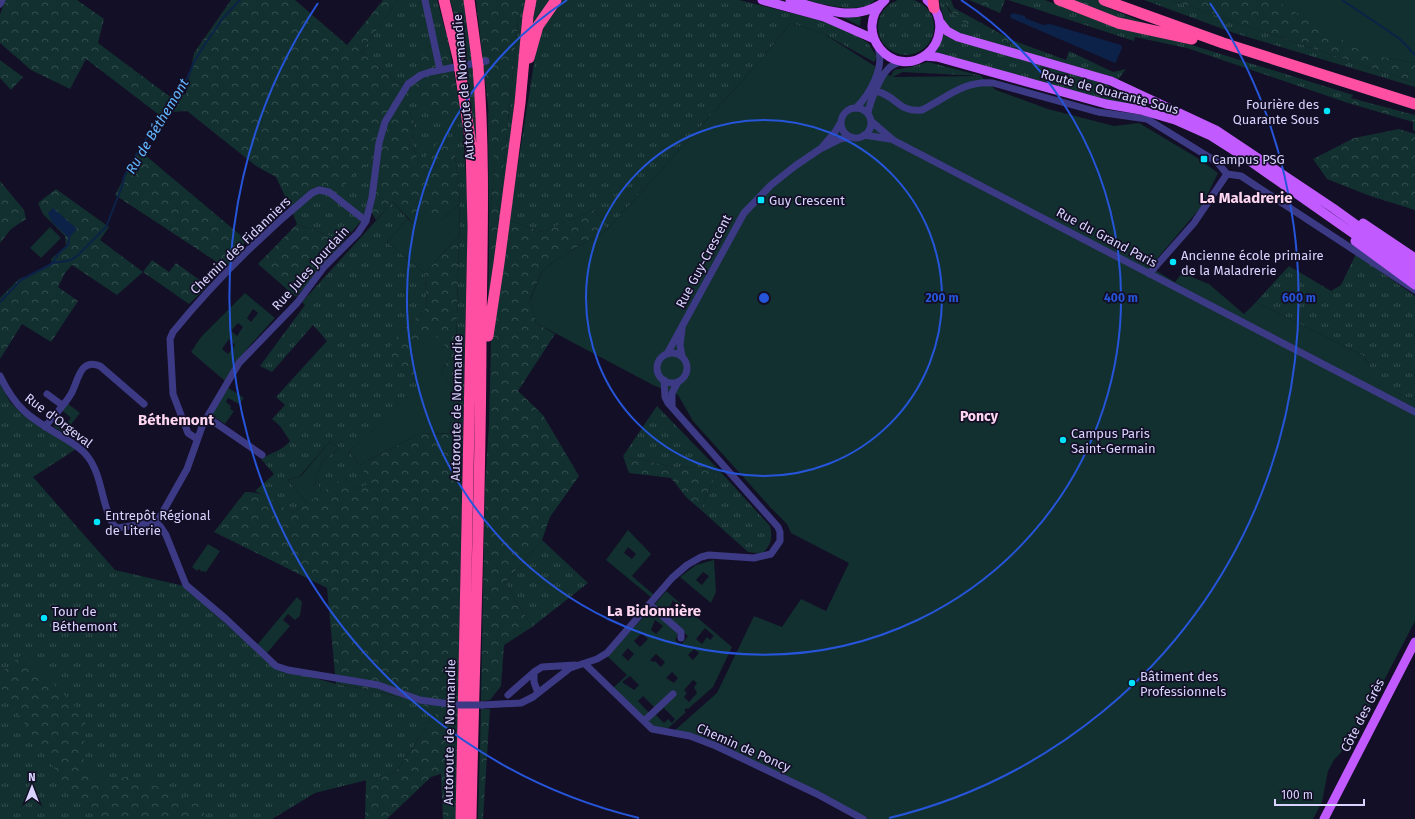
<svg xmlns="http://www.w3.org/2000/svg" width="1415" height="819" font-family="'Fira Sans',sans-serif">
<style>
.grass{fill:url(#grass-tufts)}
.forest{fill:url(#forest-crowns)}
.garden{fill:#12302f;fill-rule:evenodd}
.water{fill:#0c2248}
.lines{fill:none;stroke-linecap:round;stroke-linejoin:round}
.stream{stroke:#0c2248;stroke-width:2}
.minor{stroke:#3d3a85;stroke-width:7}
.major{stroke:#c25bff;stroke-width:9}
.highway{stroke:#ff4fa3;stroke-width:11}
.minor-bridge{stroke:#3d3a85;stroke-width:7}
.highway-bridge{stroke:#ff4fa3;stroke-width:11}
.ring{fill:none;stroke:#2655da;stroke-width:2}
.poi-dot{fill:#00e5ff;stroke:#130f26;stroke-width:1.5}
.labels{text-anchor:middle;stroke-width:3.5;stroke-linejoin:round;paint-order:stroke}
.street-label{font-size:13px;fill:#d9d4ff;stroke:#130f26}
.poi-label{font-size:13px;fill:#d9d4ff;stroke:#130f26;text-anchor:start}
.water-label{font-size:14px;font-style:italic;fill:#62b6ff;stroke:#130f26}
.neighbourhood-label{font-size:14px;font-weight:bold;fill:#ffd6f0;stroke:#130f26}
.quarter-label{font-size:15px;font-weight:bold;fill:#ffd6f0;stroke:#130f26}
.centre{fill:#2655da;stroke:#130f26;stroke-width:2}
.ring-label{font-size:12px;text-anchor:middle;font-weight:bold;fill:#2655da;stroke:#130f26;stroke-width:3.5;stroke-linejoin:round;paint-order:stroke}
</style>
<defs>
<pattern id="grass-tufts" width="24" height="20" patternUnits="userSpaceOnUse"><rect width="24" height="20" fill="#12302f"/><path d="M3 7l-1-3M5 7V3M7 7l1-3M15 17l-1-3M17 17v-4M19 17l1-3" fill="none" stroke="#344d4e"/></pattern>
<pattern id="forest-crowns" width="20" height="18" patternUnits="userSpaceOnUse"><rect width="20" height="18" fill="#12302f"/><path d="M2 6a3 3 0 1 1 6 0M12 15a3 3 0 1 1 6 0" fill="none" stroke="#344d4e"/></pattern>
</defs>
<rect width="100%" height="100%" fill="#130f26"/>
<path class="grass" d="M878 27a28 28 0 1 1 56 0a28 28 0 1 1-56 0Z
M 398,0 L 437,0 L 448,40 L 428,47 L 422,72 L 401,85 L 361,52 Z
M 525,0 L 529,0 L 518,70 L 497,261 L 488,303 L 489,262 L 495,256 L 518,20 Z
M 536,0 L 550,0 L 531,35 Z
M 562,0 L 739,0 L 823,21 L 846,29 L 868,43 L 877,57 L 874,62 L 824,34 L 791,23 L 760,61 L 607,230 L 595,210 L 542,232 L 509,220 L 536,51 C 541,32 547,13 562,0 Z
M 807,0 L 875,0 C 861,15 825,5 807,0 Z
M 939,0 L 944,0 L 949,11 L 1009,45 L 1012,40 L 1066,60 L 1069,51 L 1113,72 L 1126,69 L 1117,81 L 952,31 L 945,23 Z
M 1008,0 L 1045,0 L 1117,28 L 1182,42 L 1353,95 L 1348,103 L 1187,48 L 1135,37 L 1134,41 Z
M 1144,0 L 1171,0 L 1415,83 L 1415,87 L 1234,33 Z
M 1101,5 L 1163,30 L 1098,13 Z
M 840,16 L 861,17 L 860,26 Z
M 469,24 L 476,82 L 480,171 L 471,104 L 459,31 Z
M 944,34 L 955,40 L 1105,84 L 1116,91 L 1146,103 L 1148,105 L 1145,107 L 1110,101 L 935,53 Z
M 928,62 L 982,76 L 903,72 L 890,78 L 894,70 L 911,67 Z
M 412,93 L 425,102 L 462,117 L 468,205 L 463,433 L 449,433 L 455,392 L 460,203 L 455,154 L 419,164 L 412,142 L 414,122 L 404,101 Z
M 488,108 L 493,138 L 495,167 L 489,220 Z
M 381,150 L 372,213 L 363,219 L 344,241 L 297,224 L 291,209 L 318,186 Z
M 393,202 L 408,219 L 387,242 L 425,273 L 427,307 L 398,335 L 388,352 L 420,386 L 349,452 L 360,465 L 371,483 L 357,489 L 344,477 L 322,493 L 315,480 L 322,462 L 339,448 L 330,441 L 300,476 L 288,480 L 307,503 L 292,513 L 267,497 L 255,491 L 274,474 L 261,459 C 272,452 282,451 290,441 L 280,426 L 272,419 L 285,405 L 276,397 L 327,341 L 313,325 L 272,372 L 260,366 L 305,305 L 302,302 Z
M 1356,254 L 1415,296 L 1415,401 L 1372,382 L 1369,363 L 1362,355 L 1256,302 L 1289,266 L 1331,291 L 1341,285 Z
M 0,383 L 10,402 L 23,415 L 76,449 L 33,477 L 115,570 L 184,586 L 273,666 L 336,684 L 375,691 L 419,702 L 437,712 L 395,773 L 315,793 L 272,819 L 0,819 Z
M 657,406 L 718,469 L 770,526 C 773,539 771,545 762,554 L 748,552 L 701,510 L 718,469 L 675,467 L 623,456 Z
M 542,540 L 588,583 L 532,627 L 505,583 Z"/>
<path class="forest" d="M 5,0 L 77,0 L 104,19 L 98,43 L 169,96 L 186,94 L 194,53 L 231,0 L 295,0 L 347,45 L 383,0 L 398,0 L 361,52 L 401,85 L 422,72 L 417,62 L 428,47 L 448,40 L 462,117 L 452,121 L 412,94 L 404,101 L 414,122 L 412,142 L 419,164 L 446,134 L 455,154 L 460,203 L 441,221 L 413,223 L 393,202 L 376,220 L 372,213 L 381,150 L 333,196 L 318,186 L 291,209 L 276,177 L 256,166 L 187,111 L 170,112 L 162,117 L 86,59 L 70,89 L 31,70 L 0,43 L 0,15 Z
M 450,0 L 465,0 L 469,24 L 459,31 Z
M 476,0 L 525,0 L 518,20 L 495,256 L 489,262 L 489,220 L 495,167 Z
M 944,0 L 951,0 L 954,8 L 1012,40 L 1010,45 C 987,35 954,24 944,0 Z
M 969,0 L 1005,0 L 1000,13 Z
M 1066,0 L 1103,0 L 1098,13 Z
M 1171,0 L 1333,0 L 1388,58 L 1415,63 L 1415,83 Z
M 0,60 L 23,77 L 11,90 L 0,78 Z
M 1351,98 L 1415,115 L 1415,131 L 1413,130 L 1413,122 L 1348,103 Z
M 1399,129 L 1415,134 L 1415,210 L 1370,196 L 1327,179 L 1313,159 L 1354,138 Z
M 139,150 L 245,239 L 242,252 L 226,268 L 115,195 Z
M 0,181 L 24,210 L 26,219 L 11,229 L 0,243 Z
M 56,189 L 109,227 L 100,240 L 143,272 L 152,260 L 169,272 L 176,263 L 208,286 L 189,304 L 143,272 L 117,295 L 72,265 L 65,273 L 58,287 L 78,301 L 51,342 L 22,324 L 0,359 L 0,298 L 19,279 L 33,274 L 52,264 L 51,259 L 66,246 L 65,236 L 43,214 L 38,203 Z
M 595,210 L 607,230 L 557,259 L 542,271 L 530,299 L 536,323 L 555,334 L 518,391 L 543,415 L 579,476 L 550,517 L 542,540 L 505,583 L 532,627 L 504,645 L 501,686 L 490,700 L 481,701 L 485,485 L 489,424 L 491,341 L 494,312 L 509,220 L 542,232 Z
M 297,224 L 344,241 L 296,297 L 258,264 Z
M 459,235 L 455,392 L 441,371 L 449,358 L 412,351 L 420,386 L 387,352 L 398,335 L 427,307 L 425,273 Z
M 463,433 L 456,819 L 443,819 L 441,774 L 431,777 L 387,819 L 365,819 L 366,780 L 395,773 L 437,712 C 406,695 371,690 336,684 L 327,588 L 214,532 L 245,492 C 263,491 277,503 292,513 L 344,477 L 357,489 L 370,483 L 360,465 L 419,434 Z
M 623,456 L 675,467 L 718,469 L 701,510 L 687,498 L 671,478 L 629,473 Z
M 23,653 L 86,717 L 83,759 L 99,781 L 132,776 L 204,806 L 204,818 L 105,819 L 70,792 L 0,686 L 0,674 Z
M 481,709 L 490,709 L 483,819 L 478,819 Z"/>
<path class="garden" d="M 1275,0 L 1415,0 L 1415,63 L 1366,54 Z
M 791,23 L 824,34 L 892,77 L 981,76 L 996,90 L 1048,109 L 1114,126 L 1139,123 L 1196,157 L 1218,173 L 1202,206 L 1150,267 L 1175,282 L 1182,273 L 1209,284 L 1244,314 L 1256,302 L 1362,355 L 1369,363 L 1373,382 L 1415,401 L 1415,621 L 1354,738 L 1334,760 L 1328,771 L 1322,802 L 1313,819 L 867,819 L 841,804 L 674,731 L 717,693 L 754,616 L 782,627 L 801,599 L 826,611 L 849,563 L 791,533 L 787,524 L 770,507 L 693,421 L 678,395 L 653,385 L 536,323 L 530,300 L 542,271 L 557,259 L 607,230 L 760,61 Z
M 460,203 L 459,235 L 425,273 L 387,242 L 408,219 L 413,223 L 426,213 L 441,221 Z
M 50,227 L 61,238 L 41,258 L 30,248 Z
M 245,293 L 275,318 C 255,340 240,355 225,381 L 191,352 L 201,337 ZM 253,309 L 258,313 L 251,322 L 247,318 ZM 238,323 L 243,327 L 237,336 L 231,331 ZM 229,339 L 235,345 L 228,354 L 222,349 Z
M 435,335 L 447,348 L 449,358 L 441,371 L 455,392 L 449,433 L 419,434 L 360,465 L 349,452 L 419,386 L 412,351 Z
M 227,387 L 244,398 L 239,404 L 228,398 L 226,402 L 231,406 L 230,409 L 234,411 L 225,424 L 213,416 L 213,412 Z
M 67,403 L 80,413 L 64,433 L 54,427 L 53,420 ZM 63,411 L 71,418 L 65,425 L 57,418 Z
M 330,441 L 339,448 L 322,462 L 315,480 L 322,493 L 307,503 L 288,480 L 301,476 Z
M 628,530 L 651,554 L 632,576 L 654,595 L 652,598 L 606,560 ZM 628,547 L 636,554 L 632,559 L 624,553 Z
M 208,544 L 220,551 L 206,572 L 202,571 L 200,573 L 201,571 L 199,569 L 197,571 L 192,567 Z
M 714,560 L 716,592 L 711,603 L 680,577 L 696,565 ZM 703,572 L 709,576 L 702,585 L 696,580 Z
M 666,591 L 732,647 L 713,687 L 688,709 L 687,708 L 684,710 L 686,712 L 666,730 L 652,726 L 647,721 L 675,692 L 670,692 L 670,694 L 655,708 L 643,696 L 638,701 L 650,714 L 645,719 L 613,688 L 627,675 L 607,656 L 651,609 L 677,631 L 677,637 L 675,640 L 681,645 L 688,636 L 657,610 L 655,604 ZM 673,600 L 680,607 L 672,616 L 667,612 ZM 655,620 L 663,626 L 656,634 L 651,630 ZM 705,628 L 714,636 L 710,640 L 707,637 L 702,644 L 696,639 ZM 642,633 L 648,639 L 640,647 L 634,641 ZM 628,648 L 634,654 L 628,661 L 622,655 ZM 694,649 L 699,653 L 693,660 L 688,655 ZM 656,654 L 665,662 L 661,667 L 655,661 L 653,662 L 650,660 ZM 672,672 L 678,678 L 674,683 L 666,678 ZM 630,676 L 639,685 L 634,690 L 622,682 ZM 693,680 L 697,683 L 694,687 L 697,693 L 689,702 L 684,697 L 687,693 L 684,690 ZM 664,708 L 675,719 L 672,723 L 668,719 L 664,723 L 656,715 Z
M 297,597 L 302,602 L 300,616 L 295,620 L 288,614 L 283,620 L 290,626 L 267,653 L 257,645 Z"/>
<path class="water" d="M 1013,13 L 1025,16 L 1025,18 L 1043,25 L 1050,24 L 1121,45 L 1122,48 L 1116,62 L 1115,63 L 1011,18 L 1010,15 Z
M 53,208 L 77,229 L 69,238 L 52,222 L 48,213 Z"/>
<g class="lines">
<path class="stream" d="M 1342,0 L 1400,39 L 1415,55
M 53,262 L 59,253 L 68,245 L 69,238
M 0,302 L 21,280 L 53,263 L 71,260 L 78,255 L 106,227 L 123,184 L 124,177 L 132,161 L 158,120 L 174,101 L 179,90 L 187,79 L 195,60 L 205,44 L 223,18 L 240,0"/>
<path class="minor" d="M 425,0 L 440,70
M 0,4 L 2,0
M 876,91 C 897,96 899,113 922,110 C 946,98 964,80 993,83 L 1098,112 L 1147,119 L 1217,162 L 1227,174 L 1241,176 L 1415,290
M841 123a15 15 0 1 1 30 0a15 15 0 1 1-30 0Z
M 856,108 C 870,94 885,67 878,48
M 868,113 C 870,102 880,76 889,68 C 893,64 898,63 903,61
M 871,121 L 893,140 L 1415,412
M 864,135 L 890,139
M 823,146 L 835,132 L 841,122
M 1149,274 L 1194,223 L 1227,174
M657 368a15 15 0 1 1 30 0a15 15 0 1 1-30 0Z
M 667,354 L 744,213 L 771,185 L 795,166 L 820,149 L 840,139 L 851,137
M 682,356 L 680,345 L 682,329
M 0,376 C 16,409 29,417 59,435 C 70,442 81,447 88,457 C 103,477 101,505 114,526 L 118,528 L 150,523 L 160,526 L 166,535 L 186,585 L 226,619 L 276,666 L 288,670 L 378,685 L 420,700 L 457,705
M 47,394 L 62,405
M 672,406 L 672,393 L 678,382
M 207,417 L 262,455
M 45,427 C 53,416 64,406 71,394 C 78,383 79,357 100,366 L 144,404
M 197,439 L 188,433 L 173,394 L 170,339 L 173,332 C 214,282 261,235 312,193 L 319,190 L 329,192 L 366,221
M 156,524 L 187,469 L 203,424 L 239,363 L 297,303 L 324,267 L 358,233 L 366,221 L 372,197 L 379,143 L 385,122 L 408,84 L 421,75 L 430,72 L 486,61
M 650,605 L 681,632 L 681,638
M 585,664 L 652,729 L 690,736 L 716,746 L 817,794 L 863,819
M 534,672 L 534,682 L 538,693
M 508,695 L 534,672 L 542,667 L 575,665
M 482,705 L 521,703 L 533,697 L 570,668 L 597,659 L 607,653 L 672,578 L 687,565 L 701,557 L 709,555 L 754,558 L 771,554 L 780,541 L 780,532 L 778,527 L 668,403 L 665,397 L 664,380
M 644,721 L 673,694"/>
<path class="major" d="M 762,0 L 824,17 L 874,39
M 790,0 C 819,8 851,22 879,5
M 885,0 C 850,31 893,81 927,54 C 934,48 938,41 939,33 C 942,20 936,8 927,0
M 940,22 L 947,31 L 958,37 L 1111,81 L 1216,130 L 1333,208 L 1415,267
M 924,56 L 937,57 L 1106,104 L 1141,110 L 1175,120 L 1211,136 L 1244,157 L 1415,277
M 1363,223 L 1415,258
M 1355,241 L 1415,285
M 1324,819 L 1415,642"/>
<path class="highway" d="M 444,0 L 459,62
M 469,0 L 477,59
M 933,0 L 934,8
M 1059,0 L 1118,23 L 1192,39
M 1104,0 L 1223,43 L 1415,104
M 529,58 L 538,26 L 556,0
M 460,70 L 471,145 L 473,227 L 461,819
M 488,336 L 499,263 L 520,103 L 528,16 L 531,0
M 471,819 C 474,656 481,493 481,331 C 482,242 485,154 478,66"/>
<path class="minor-bridge" d="M 457,705 L 482,705"/>
<path class="highway-bridge" d="M 477,59 L 478,66
M 459,62 L 460,70"/>
</g>
<g class="ring">
<circle cx="764" cy="298" r="178"/>
<path d="M961 0A357 357 0 1 1 567 0"/>
<path d="M639 818A535 535 0 0 1 318 3M1210 3A535 535 0 0 1 889 818"/>
</g>
<g class="poi-dot">
<circle cx="1327" cy="111" r="4"/>
<rect x="1200" y="155" width="8" height="8" rx="2"/>
<rect x="757" y="196" width="8" height="8" rx="2"/>
<circle cx="1173" cy="262" r="4"/>
<circle cx="1063" cy="440" r="4"/>
<circle cx="97" cy="522" r="4"/>
<circle cx="44" cy="618" r="4"/>
<circle cx="1132" cy="683" r="4"/>
</g>
<g class="labels">
<g class="street-label">
<text transform="translate(463 87) rotate(-95)" y="5">Autoroute de Normandie</text>
<text transform="translate(1110 91) rotate(15)" y="5">Route de Quarante Sous</text>
<text transform="translate(1107 237) rotate(28)" y="5">Rue du Grand Paris</text>
<text transform="translate(240 245) rotate(-44)" y="5">Chemin des Fidanniers</text>
<text transform="translate(703 261) rotate(-62)" y="5">Rue Guy-Crescent</text>
<text transform="translate(310 268) rotate(-48)" y="5">Rue Jules Jourdain</text>
<text transform="translate(456 408) rotate(-89)" y="5">Autoroute de Normandie</text>
<text transform="translate(59 420) rotate(37)" y="5">Rue d'Orgeval</text>
<text transform="translate(1362 715) rotate(-63)" y="5">Côte des Grès</text>
<text transform="translate(449 732) rotate(-89)" y="5">Autoroute de Normandie</text>
<text transform="translate(744 747) rotate(24)" y="5">Chemin de Poncy</text>
</g>
<g class="poi-label">
<text x="1319" y="109" text-anchor="end">Fourière des<tspan x="1319" dy="15">Quarante Sous</tspan></text>
<text x="1212" y="164">Campus PSG</text>
<text x="769" y="205">Guy Crescent</text>
<text x="1181" y="260">Ancienne école primaire<tspan x="1181" dy="15">de la Maladrerie</tspan></text>
<text x="1071" y="438">Campus Paris<tspan x="1071" dy="15">Saint-Germain</tspan></text>
<text x="105" y="520">Entrepôt Régional<tspan x="105" dy="15">de Literie</tspan></text>
<text x="52" y="616">Tour de<tspan x="52" dy="15">Béthemont</tspan></text>
<text x="1140" y="681">Bâtiment des<tspan x="1140" dy="15">Professionnels</tspan></text>
</g>
<g class="water-label">
<text transform="translate(157 126) rotate(-59)" y="5">Ru de Béthemont</text>
</g>
<g class="neighbourhood-label">
<text x="979" y="421">Poncy</text>
</g>
<g class="quarter-label">
<text x="1246" y="203">La Maladrerie</text>
<text x="176" y="425">Béthemont</text>
<text x="654" y="616">La Bidonnière</text>
</g>
</g>
<circle cx="764" cy="298" r="6" class="centre"/>
<g class="ring-label">
<text x="942" y="302">200 m</text>
<text x="1121" y="302">400 m</text>
<text x="1299" y="302">600 m</text>
</g>
<g transform="translate(32 787)" stroke="#130f26" stroke-width="3" paint-order="stroke">
<path d="M0-3L7 15L0 10L-7 15Z" fill="#d9d4ff"/>
<text y="-6" font-size="11" font-weight="bold" text-anchor="middle" fill="#d9d4ff">N</text>
</g>
<path d="M1275 799v6h89v-6" fill="none" stroke="#d9d4ff" stroke-width="2"/>
<text x="1281" y="799" font-size="12" fill="#d9d4ff" stroke="#130f26" stroke-width="3" paint-order="stroke">100 m</text>
</svg>
